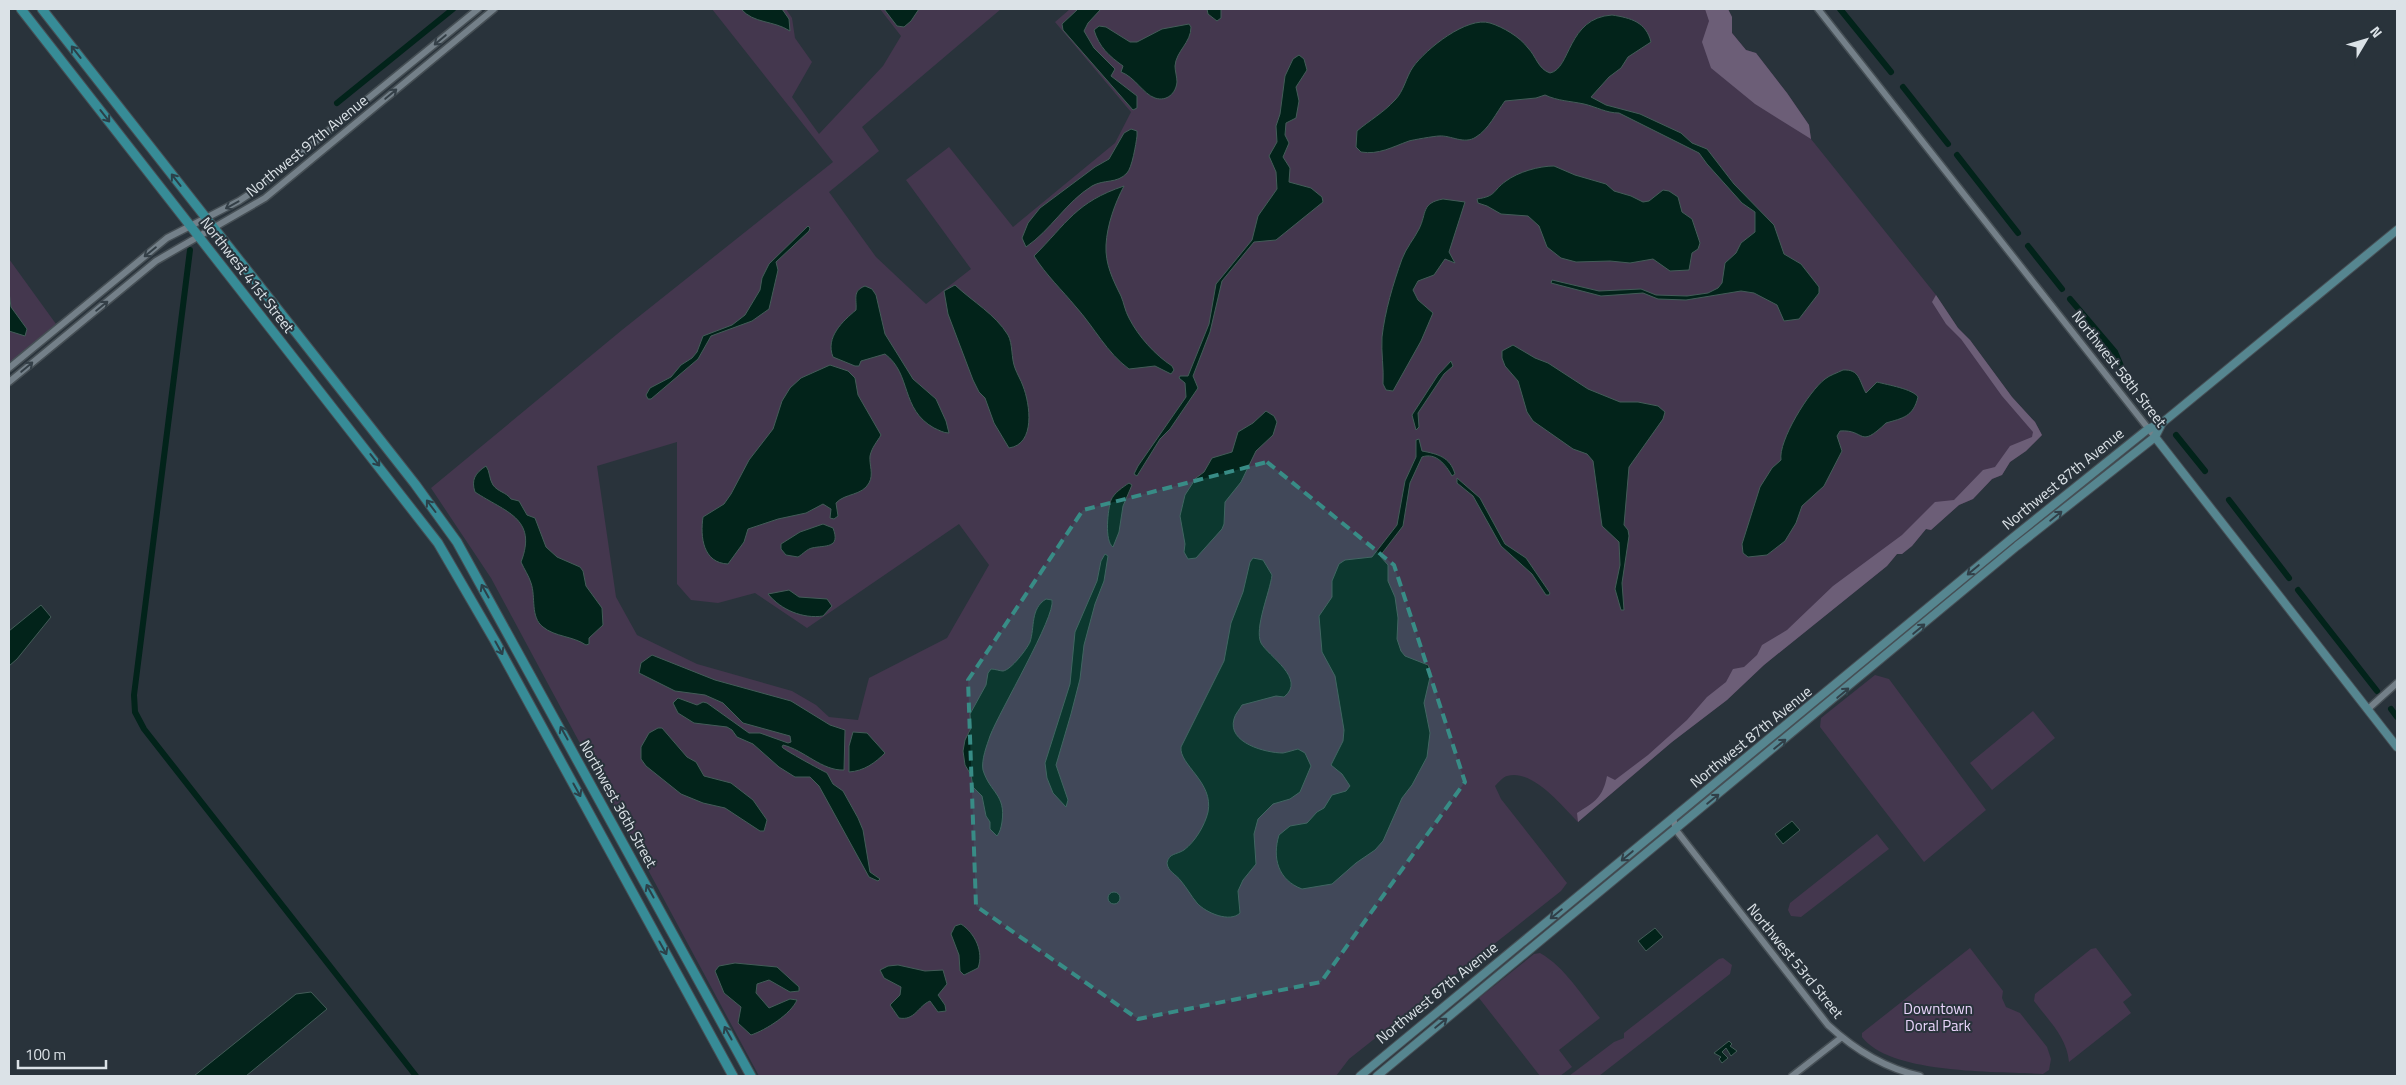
<svg xmlns="http://www.w3.org/2000/svg" width="2406" height="1085" font-family="'Titillium Web',sans-serif">
<style>
.green{fill:#44374e;fill-rule:evenodd}
.forest{fill:#6c5e77}
.water{fill:#02231a;stroke:#435c58}
.lines{fill:none;stroke-linecap:round;stroke-linejoin:round}
.canal{stroke:#02231a;stroke-width:6}
.tertiary-casing{stroke:#464f55;stroke-width:9}
.secondary-casing{stroke:#464f55;stroke-width:10}
.primary-casing{stroke:#464f55;stroke-width:11}
.tertiary{stroke:#748089;stroke-width:6}
.secondary{stroke:#568690;stroke-width:8}
.primary{stroke:#378c97;stroke-width:9}
.oneway{stroke:#343f47}
.oneway2{stroke:#2b4049}
.oneway3{stroke:#303f48}
.marked{fill:#388c86;fill-opacity:0.2;stroke:#388c86;stroke-width:4;stroke-dasharray:10 6;stroke-linejoin:round}
.labels{text-anchor:middle;stroke-width:4;stroke-linejoin:round;paint-order:stroke}
.street-label{font-size:15px;fill:#dbe2e7;stroke:#29333b}
.park-label{font-size:15px;fill:#e9d4fb;stroke:#29333b}
</style>
<rect width="100%" height="100%" fill="#29333b"/>
<path class="green" d="M 712,9 L 786,9 L 792,18 L 795,38 L 812,62 L 792,97 L 819,134 L 883,66 L 901,36 L 880,9 L 1001,9 L 862,127 L 879,151 L 829,192 L 876,257 L 926,304 L 971,269 L 906,180 L 949,147 L 1013,227 L 1115,143 L 1131,112 L 1055,22 L 1070,9 L 1728,9 L 1732,17 L 1732,33 L 1746,50 L 1756,53 L 1787,93 L 1809,125 L 1811,139 L 1936,295 L 1958,328 L 1970,340 L 2012,397 L 2035,422 L 2042,435 L 2026,451 L 2010,462 L 2002,475 L 1992,479 L 1973,499 L 1959,505 L 1931,530 L 1926,529 L 1912,546 L 1902,554 L 1897,554 L 1887,566 L 1764,665 L 1727,700 L 1672,742 L 1578,822 C 1562,806 1532,768 1507,776 C 1503,777 1498,783 1495,786 L 1501,799 L 1567,883 L 1561,891 L 1349,1059 L 1336,1076 L 759,1076 L 491,578 L 431,488 L 622,330 L 833,162 ZM 677,442 L 677,584 L 691,600 L 718,603 L 755,593 L 807,628 L 959,524 L 989,565 L 947,638 L 869,678 L 858,720 L 829,717 L 816,705 L 792,691 L 697,664 L 637,635 L 616,597 L 597,466 Z
M 9,259 L 56,324 L 9,363 Z
M 1875,675 L 1889,679 L 1986,810 L 1924,862 L 1820,727 L 1821,718 Z
M 2033,711 L 2055,738 L 1992,790 L 1970,763 Z
M 1877,834 L 1889,849 L 1801,917 L 1791,916 L 1788,910 L 1790,903 Z
M 1970,948 L 2003,991 L 2002,998 L 2006,1007 L 2020,1013 L 2047,1047 L 2051,1059 L 2049,1070 L 2043,1074 C 1998,1071 1891,1075 1862,1037 L 1862,1033 Z
M 2096,948 L 2132,995 L 2123,1002 L 2131,1013 L 2069,1062 C 2067,1037 2048,1020 2034,1001 L 2035,994 L 2091,949 Z
M 1540,953 C 1565,967 1582,996 1600,1018 L 1559,1050 L 1572,1067 L 1560,1076 L 1540,1076 L 1479,998 L 1534,954 Z
M 1723,958 L 1732,965 L 1730,974 L 1599,1076 L 1569,1076 L 1614,1042 L 1624,1038 L 1624,1033 L 1719,959 Z"/>
<path class="forest" d="M 1705,9 L 1728,9 L 1732,17 L 1732,33 L 1746,50 L 1756,53 L 1787,93 L 1809,125 L 1811,139 L 1755,104 L 1711,68 L 1702,42 L 1709,21 Z
M 1936,295 L 1958,328 L 1970,340 L 2012,397 L 2035,422 L 2042,435 L 2026,451 L 2010,462 L 2002,475 L 1992,479 L 1973,499 L 1959,505 L 1931,530 L 1926,529 L 1912,546 L 1902,554 L 1897,554 L 1887,566 L 1764,665 L 1727,700 L 1672,742 L 1578,822 L 1577,813 C 1595,802 1603,797 1607,776 L 1615,780 L 1648,755 L 1687,720 L 1707,697 L 1726,682 L 1733,669 L 1744,667 L 1757,655 L 1762,645 L 1787,630 L 1833,586 L 1902,535 L 1935,502 L 1954,500 L 1983,470 L 1995,467 L 2010,446 L 2032,437 L 2033,432 L 2002,396 L 1961,339 L 1946,324 L 1932,302 Z"/>
<path class="water" d="M 741,9 L 782,9 L 789,19 L 790,31 C 773,20 754,24 741,9 Z
M 884,9 L 919,9 L 911,21 L 904,27 L 897,26 Z
M 1078,9 L 1101,9 L 1088,23 L 1084,31 L 1094,48 L 1115,69 L 1111,76 L 1137,96 L 1137,108 L 1133,110 L 1063,30 L 1062,24 Z
M 1207,9 L 1221,9 L 1221,18 L 1217,21 L 1208,14 Z
M 1612,15 C 1631,18 1646,22 1651,42 L 1628,57 L 1621,68 L 1609,77 L 1591,97 L 1606,105 L 1640,114 L 1668,127 L 1681,133 L 1692,143 L 1707,149 L 1734,184 L 1774,225 L 1784,254 L 1801,264 L 1819,287 L 1819,293 L 1799,319 L 1784,321 L 1777,305 L 1754,293 L 1741,291 L 1686,300 L 1658,299 L 1643,293 L 1601,296 L 1551,283 L 1552,280 L 1599,291 L 1641,289 L 1656,295 L 1687,296 L 1708,293 L 1718,288 L 1722,283 L 1725,263 L 1736,253 L 1741,243 L 1755,232 L 1755,212 L 1742,203 L 1707,164 L 1699,153 L 1619,113 C 1606,113 1597,107 1584,104 C 1570,101 1558,101 1545,95 L 1536,98 L 1505,101 C 1496,113 1489,129 1476,137 C 1464,145 1451,135 1439,136 C 1435,136 1412,140 1409,141 C 1392,147 1379,155 1361,152 L 1356,147 L 1357,131 C 1370,120 1383,113 1395,100 C 1404,91 1406,77 1413,67 C 1426,49 1467,16 1490,23 C 1503,27 1520,37 1528,48 C 1536,56 1538,69 1550,73 C 1571,69 1567,18 1612,15 Z
M 1189,24 L 1191,27 C 1191,43 1176,51 1175,66 C 1175,71 1177,77 1177,82 C 1176,93 1167,102 1155,98 C 1143,94 1135,77 1121,72 L 1123,66 C 1109,56 1099,47 1094,30 L 1099,26 L 1106,27 L 1130,42 L 1137,42 L 1162,29 Z
M 1299,55 L 1304,59 L 1307,70 L 1296,87 L 1299,101 L 1296,118 L 1286,123 L 1285,135 L 1289,143 L 1283,157 L 1290,168 L 1289,182 L 1311,188 L 1322,197 L 1323,202 L 1276,240 L 1254,242 L 1222,281 L 1210,332 L 1193,376 L 1198,388 L 1170,429 L 1160,439 L 1137,476 L 1134,474 L 1138,466 L 1186,397 L 1185,383 L 1179,378 L 1180,376 L 1188,376 L 1209,324 L 1216,284 L 1252,240 L 1258,216 L 1277,189 L 1276,172 L 1269,156 L 1277,142 L 1276,126 L 1280,114 L 1285,76 L 1293,59 Z
M 1131,129 L 1137,131 L 1137,136 C 1136,144 1132,168 1127,173 C 1117,184 1104,179 1092,186 C 1066,202 1051,230 1026,247 L 1022,238 L 1028,223 L 1040,208 L 1095,167 L 1109,159 L 1124,133 Z
M 1554,166 L 1575,175 L 1606,184 L 1614,191 L 1631,196 L 1643,202 L 1649,201 L 1663,190 L 1669,191 L 1678,197 L 1682,212 L 1692,219 L 1700,243 L 1698,249 L 1692,253 L 1689,270 L 1670,271 L 1653,259 L 1630,263 L 1610,261 L 1576,262 L 1561,258 L 1547,247 L 1539,226 L 1528,216 L 1501,214 L 1487,206 L 1478,203 L 1477,199 C 1497,196 1492,191 1506,181 C 1518,172 1539,166 1554,166 Z
M 1124,186 C 1115,203 1107,225 1106,245 C 1105,264 1113,280 1121,296 C 1124,303 1125,311 1129,318 C 1138,336 1155,355 1172,366 L 1174,370 L 1171,374 L 1155,366 L 1129,369 C 1107,353 1094,327 1076,307 C 1062,290 1046,275 1034,256 C 1067,223 1076,202 1124,186 Z
M 1443,199 L 1465,202 L 1449,252 L 1455,263 L 1445,259 L 1434,275 L 1418,281 L 1413,290 L 1418,300 L 1433,313 L 1421,341 L 1393,391 L 1386,390 L 1383,384 C 1384,368 1381,353 1382,337 C 1385,311 1393,284 1402,259 C 1406,248 1414,239 1419,229 C 1427,213 1421,203 1443,199 Z
M 808,226 L 810,228 L 809,231 L 776,262 L 778,270 L 769,309 L 752,321 L 711,336 L 698,359 L 651,399 L 648,399 L 646,395 L 650,388 L 671,377 L 681,365 L 692,358 L 697,352 L 703,336 L 732,325 L 745,315 L 760,290 L 762,278 L 769,264 Z
M 955,285 C 973,302 995,314 1008,335 C 1013,344 1011,358 1015,368 C 1017,374 1021,380 1023,386 C 1030,404 1036,444 1009,448 L 994,423 L 985,398 L 979,392 L 973,380 L 948,314 L 944,291 Z
M 865,286 L 872,289 L 876,295 L 885,334 L 913,379 L 936,399 L 946,421 L 949,433 C 943,433 939,430 934,428 C 900,409 912,374 885,354 L 861,361 L 859,366 L 855,366 L 833,357 C 825,337 843,321 856,310 C 857,299 852,291 865,286 Z
M 9,292 L 11,307 L 27,329 L 25,336 L 9,331 Z
M 1513,345 L 1535,358 L 1548,363 L 1588,389 L 1620,402 L 1638,402 L 1658,406 L 1665,412 L 1663,419 L 1629,467 L 1624,525 L 1628,530 L 1629,536 L 1622,583 L 1624,610 L 1621,610 L 1615,589 L 1620,565 L 1619,542 L 1602,526 L 1593,461 L 1587,454 L 1573,449 L 1533,421 L 1527,412 L 1518,381 L 1505,366 L 1502,358 L 1502,351 Z
M 1451,361 L 1453,366 L 1444,374 L 1418,413 L 1419,427 L 1416,430 L 1412,415 L 1438,375 Z
M 830,365 L 848,371 L 855,378 L 858,395 L 881,435 C 877,442 872,447 870,456 C 869,465 874,474 869,483 C 862,496 845,493 836,503 L 838,516 L 834,519 L 830,518 L 831,509 L 823,504 L 806,513 L 778,519 L 748,529 L 744,542 L 728,564 C 703,563 700,537 703,517 L 724,504 L 731,494 L 749,460 L 773,429 L 782,401 L 790,388 L 801,378 Z
M 1843,370 C 1860,369 1859,381 1866,393 L 1877,382 C 1888,385 1913,389 1918,397 C 1913,417 1903,418 1886,423 C 1858,450 1866,429 1840,431 L 1837,436 L 1842,451 L 1824,486 L 1802,506 L 1796,523 L 1785,541 L 1767,555 L 1748,557 L 1743,553 L 1742,544 L 1760,487 L 1772,468 L 1781,460 C 1778,441 1809,391 1825,379 C 1830,375 1837,373 1843,370 Z
M 1266,411 L 1274,416 L 1277,422 L 1273,435 L 1256,451 L 1241,482 L 1225,502 L 1224,524 L 1222,529 L 1196,558 L 1188,559 L 1184,552 L 1185,544 L 1180,516 L 1185,495 L 1196,478 L 1204,472 L 1212,458 L 1232,452 L 1238,432 L 1253,423 Z
M 1419,439 L 1422,451 C 1438,454 1450,457 1455,474 L 1452,476 C 1446,465 1436,452 1422,457 L 1410,483 L 1403,526 L 1380,556 L 1388,565 L 1388,581 L 1395,597 L 1398,618 L 1397,639 L 1401,651 L 1405,656 L 1428,665 L 1431,673 L 1424,703 L 1430,733 L 1427,757 L 1412,785 L 1402,798 L 1383,841 L 1375,850 L 1356,863 L 1332,884 L 1302,889 C 1278,880 1272,858 1279,835 L 1290,826 L 1307,823 L 1317,812 L 1324,808 L 1332,795 L 1346,791 L 1350,786 L 1342,774 L 1331,765 L 1343,741 L 1344,730 L 1335,676 L 1322,652 L 1319,616 L 1332,597 L 1332,581 L 1339,564 L 1345,560 L 1372,557 L 1397,525 L 1405,481 L 1416,457 L 1416,440 Z
M 486,466 C 490,471 489,479 493,485 C 498,492 506,492 511,499 L 519,501 L 527,515 L 535,518 L 546,547 L 557,557 L 580,567 L 583,571 L 586,586 L 602,608 L 603,625 L 589,638 L 589,644 L 586,645 C 573,636 555,637 543,627 C 530,617 536,597 531,583 C 529,576 524,569 521,562 C 538,518 505,512 475,492 C 471,480 475,473 486,466 Z
M 1457,478 L 1480,498 L 1505,544 L 1526,558 L 1550,593 L 1549,595 L 1546,595 L 1532,574 L 1501,546 L 1473,496 L 1457,483 Z
M 1129,483 L 1132,485 L 1123,506 L 1119,532 L 1113,547 C 1104,541 1108,509 1111,500 C 1114,493 1123,487 1129,483 Z
M 823,524 L 833,528 C 841,549 825,545 812,548 C 807,549 803,554 798,557 L 786,555 L 781,549 L 781,544 L 800,532 Z
M 1105,554 L 1108,556 L 1104,581 L 1095,604 L 1084,645 L 1080,679 L 1071,714 L 1056,765 L 1068,800 L 1066,807 L 1053,793 L 1047,778 L 1045,763 L 1070,684 L 1075,632 L 1097,581 L 1101,561 Z
M 1253,558 L 1263,560 L 1272,575 C 1270,592 1254,628 1261,643 C 1268,656 1307,679 1284,697 L 1276,696 L 1242,705 C 1240,709 1235,714 1234,719 C 1227,743 1266,753 1283,753 C 1288,752 1294,750 1298,749 L 1305,753 L 1311,766 L 1300,792 L 1290,799 L 1273,804 L 1258,819 L 1254,834 L 1256,864 L 1243,880 L 1238,891 L 1240,913 C 1230,923 1206,913 1197,903 C 1191,896 1187,888 1181,881 C 1176,874 1168,872 1167,863 C 1169,853 1176,855 1184,850 C 1195,842 1205,825 1208,812 C 1214,782 1179,765 1181,747 L 1224,661 L 1231,623 L 1243,592 L 1250,562 Z
M 789,590 L 799,597 L 827,599 L 832,606 L 823,616 C 803,619 781,610 768,594 Z
M 1046,599 L 1052,600 C 1056,616 999,712 990,736 C 987,745 981,760 983,770 C 990,793 1006,794 1002,822 C 1001,828 1000,832 997,836 L 990,829 L 990,822 L 986,816 L 982,796 L 973,787 L 971,775 L 965,765 L 963,751 L 965,740 L 971,728 L 970,714 L 986,685 L 988,673 L 991,669 C 995,669 1000,671 1003,671 C 1011,670 1027,649 1030,642 C 1035,627 1030,609 1046,599 Z
M 41,605 L 51,617 L 17,659 L 9,666 L 9,631 Z
M 652,655 L 715,680 L 791,701 L 830,725 L 845,730 L 844,770 C 822,771 804,750 783,745 L 782,747 C 784,750 821,770 827,773 L 833,784 L 843,791 L 858,818 L 863,830 L 870,872 L 880,879 L 878,881 L 869,877 L 819,786 L 810,777 L 795,777 L 779,767 L 753,744 L 737,737 L 732,730 L 727,727 L 694,723 L 678,713 L 673,703 L 678,698 L 697,705 L 703,702 L 707,703 L 749,733 L 760,733 L 788,743 L 791,742 L 790,736 L 743,723 L 723,703 L 705,695 L 675,691 L 639,673 L 641,663 Z
M 658,728 L 662,728 L 687,757 L 696,762 L 704,776 L 731,783 L 753,800 L 767,820 L 764,831 L 760,831 L 725,808 L 703,803 L 681,794 L 646,766 L 641,759 L 641,747 L 649,733 Z
M 853,732 L 867,733 L 885,753 C 875,763 864,771 849,772 L 849,746 Z
M 1792,821 L 1800,830 L 1783,844 L 1775,834 Z
M1108 898a6 6 0 1 1 12 0a6 6 0 1 1-12 0Z
M 961,924 C 975,933 984,952 978,968 L 964,975 L 960,971 L 959,955 L 951,934 L 955,926 Z
M 1655,928 L 1663,937 L 1646,951 L 1638,941 Z
M 735,963 L 777,967 L 799,987 L 799,991 L 790,992 L 769,980 L 757,984 L 756,993 L 769,1008 L 790,999 L 797,1000 C 791,1014 766,1030 751,1035 L 738,1023 L 741,1007 L 724,993 L 715,971 L 719,966 Z
M 898,965 L 925,971 L 943,970 L 947,984 L 938,995 L 945,1005 L 946,1011 L 938,1012 L 930,1001 C 918,1006 915,1021 899,1018 L 890,1005 L 900,995 L 901,987 L 884,978 L 880,970 L 888,966 Z
M 311,992 L 327,1009 L 246,1076 L 194,1076 L 296,994 Z
M 1729,1041 L 1732,1044 L 1730,1046 L 1737,1051 L 1731,1056 L 1726,1048 L 1722,1052 L 1728,1058 L 1722,1063 L 1719,1059 L 1721,1057 L 1714,1053 Z"/>
<g class="lines">
<path class="canal" d="M 1840,9 L 1891,72
M 1903,87 L 1948,144
M 337,103 L 453,9
M 1957,155 L 2018,233
M 2028,246 L 2062,289
M 190,250 L 134,695 L 135,712 L 144,729 L 416,1076
M 2070,299 L 2115,352 L 2124,373
M 2176,435 L 2205,471
M 2229,500 L 2289,578
M 2298,590 L 2377,691
M 2391,709 L 2397,717"/>
<defs>
<path id="tertiary" d="M 1818,9 L 2155,437
M 9,368 L 167,238 L 239,201 L 257,189 L 478,9
M 9,382 L 156,261 L 265,198 L 494,9
M 2368,709 L 2397,683
M 1673,818 L 1676,830 L 1828,1025 C 1855,1050 1884,1068 1920,1076
M 1792,1076 L 1842,1037"/>
<path id="secondary" d="M 2155,437 L 2397,747
M 1360,1076 L 2011,539 L 2148,429 L 2162,423 L 2397,230
M 1377,1076 L 2017,546 L 2155,437 L 2162,423"/>
<path id="primary" d="M 21,9 L 438,543 L 495,641 L 733,1076
M 42,9 L 415,484 L 457,542 L 751,1076"/>
</defs>
<use href="#tertiary" class="tertiary-casing"/>
<use href="#secondary" class="secondary-casing"/>
<use href="#primary" class="primary-casing"/>
<use href="#tertiary" class="tertiary"/>
<use href="#secondary" class="secondary"/>
<use href="#primary" class="primary"/>
</g>
<defs><path id="oneway-shaft" d="M-6 0H5M1.5-3L5.5 0L1.5 3" fill="none" stroke-width="1.6" stroke-linecap="round" stroke-linejoin="round" transform="scale(1.25)"/></defs>
<g class="oneway">
<use href="#oneway-shaft" transform="translate(440 40) rotate(140)"/>
<use href="#oneway-shaft" transform="translate(391 94) rotate(-40)"/>
<use href="#oneway-shaft" transform="translate(232 205) rotate(151)"/>
<use href="#oneway-shaft" transform="translate(150 252) rotate(141)"/>
<use href="#oneway-shaft" transform="translate(102 306) rotate(-39)"/>
<use href="#oneway-shaft" transform="translate(27 367) rotate(-40)"/>
</g>
<g class="oneway2">
<use href="#oneway-shaft" transform="translate(76 52) rotate(-128)"/>
<use href="#oneway-shaft" transform="translate(105 116) rotate(52)"/>
<use href="#oneway-shaft" transform="translate(176 180) rotate(-128)"/>
<use href="#oneway-shaft" transform="translate(375 460) rotate(52)"/>
<use href="#oneway-shaft" transform="translate(431 506) rotate(-127)"/>
<use href="#oneway-shaft" transform="translate(485 591) rotate(-119)"/>
<use href="#oneway-shaft" transform="translate(499 648) rotate(61)"/>
<use href="#oneway-shaft" transform="translate(564 733) rotate(-119)"/>
<use href="#oneway-shaft" transform="translate(577 790) rotate(61)"/>
<use href="#oneway-shaft" transform="translate(650 891) rotate(-119)"/>
<use href="#oneway-shaft" transform="translate(663 948) rotate(61)"/>
<use href="#oneway-shaft" transform="translate(728 1033) rotate(-119)"/>
</g>
<g class="oneway3">
<use href="#oneway-shaft" transform="translate(2056 516) rotate(-39)"/>
<use href="#oneway-shaft" transform="translate(1973 570) rotate(140)"/>
<use href="#oneway-shaft" transform="translate(1919 629) rotate(-40)"/>
<use href="#oneway-shaft" transform="translate(1843 693) rotate(-40)"/>
<use href="#oneway-shaft" transform="translate(1780 744) rotate(-39)"/>
<use href="#oneway-shaft" transform="translate(1713 799) rotate(-39)"/>
<use href="#oneway-shaft" transform="translate(1627 856) rotate(140)"/>
<use href="#oneway-shaft" transform="translate(1556 914) rotate(141)"/>
<use href="#oneway-shaft" transform="translate(1441 1023) rotate(-39)"/>
</g>
<path class="marked" d="M 1267,462 L 1394,565 L 1465,782 L 1321,982 L 1138,1019 L 976,906 L 968,680 L 1083,510 Z"/>
<g class="labels">
<g class="street-label">
<text transform="translate(307 146) rotate(-39)" y="5">Northwest 97th Avenue</text>
<text transform="translate(247 275) rotate(52)" y="5">Northwest 41st Street</text>
<text transform="translate(2119 369) rotate(52)" y="5">Northwest 58th Street</text>
<text transform="translate(2063 479) rotate(-39)" y="5">Northwest 87th Avenue</text>
<text transform="translate(1751 737) rotate(-39)" y="5">Northwest 87th Avenue</text>
<text transform="translate(618 804) rotate(61)" y="5">Northwest 36th Street</text>
<text transform="translate(1795 961) rotate(51)" y="5">Northwest 53rd Street</text>
<text transform="translate(1437 993) rotate(-39)" y="5">Northwest 87th Avenue</text>
</g>
<g class="park-label">
<text x="1938" y="1014">Downtown<tspan x="1938" dy="17">Doral Park</tspan></text>
</g>
</g>
<rect width="2406" height="1085" fill="none" stroke="#dbe2e7" stroke-width="20"/>
<g transform="translate(2366 40) rotate(52)" stroke="#29333b" stroke-width="4" paint-order="stroke">
<path d="M0-4L9 19L0 12L-9 19Z" fill="#dbe2e7"/>
<text y="-8" font-size="14" font-weight="bold" text-anchor="middle" fill="#dbe2e7">N</text>
</g>
<path d="M18 1060v8h88v-8" fill="none" stroke="#dbe2e7" stroke-width="2.5"/>
<text x="25" y="1060" font-size="15" fill="#dbe2e7" stroke="#29333b" stroke-width="4" paint-order="stroke">100 m</text>
</svg>
